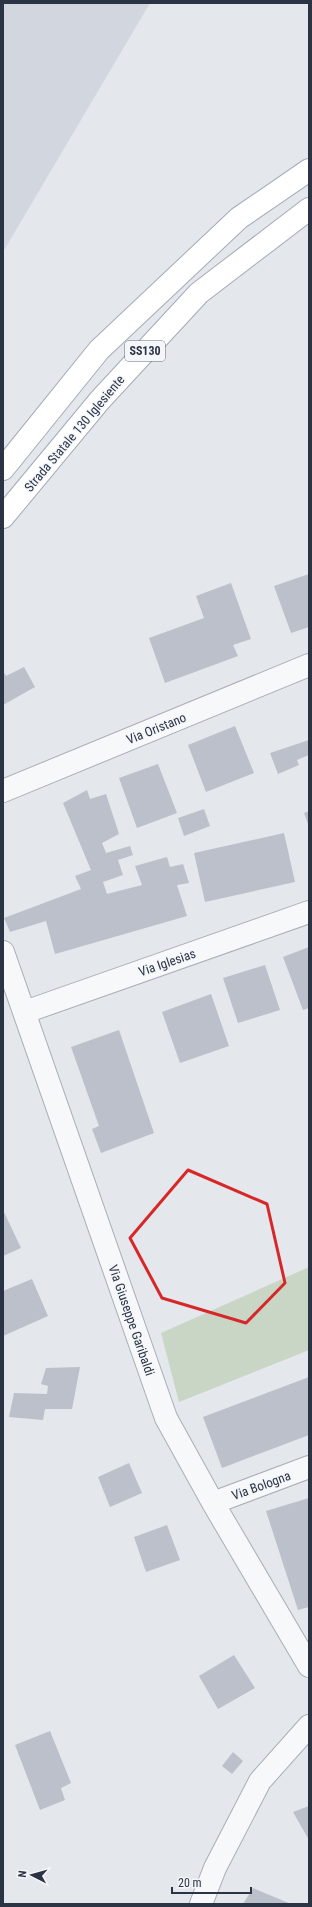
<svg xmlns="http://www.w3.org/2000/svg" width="312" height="1907" font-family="'Roboto Condensed',sans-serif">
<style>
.built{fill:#d2d6de}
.green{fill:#c9d6c5}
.building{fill:#bbc0ca}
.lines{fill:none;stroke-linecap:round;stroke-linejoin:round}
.minor-casing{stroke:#a9aeb7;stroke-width:24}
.major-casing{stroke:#a3abb8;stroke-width:24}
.minor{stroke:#f7f8fa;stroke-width:22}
.major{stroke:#fff;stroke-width:22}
.marked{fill:none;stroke:#d62828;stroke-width:3;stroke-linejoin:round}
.labels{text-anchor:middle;stroke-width:3;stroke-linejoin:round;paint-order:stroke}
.shield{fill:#f4f6f9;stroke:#676e7b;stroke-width:1}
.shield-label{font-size:12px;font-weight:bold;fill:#2b3445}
.street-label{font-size:13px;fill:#2b3445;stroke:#f4f6f9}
</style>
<rect width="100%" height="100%" fill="#e4e7ec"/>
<path class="built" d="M 3,3 L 150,3 L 3,252 Z"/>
<path class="green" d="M 309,1267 L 309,1350 L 179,1402 L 161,1333 Z"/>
<path class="building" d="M 309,574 L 309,627 L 291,633 L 274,586 Z
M 231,583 L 251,639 L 233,645 L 238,656 L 165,683 L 149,638 L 204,618 L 196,596 Z
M 24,667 L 35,687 L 3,705 L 3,671 L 6,676 Z
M 235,726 L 254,773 L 206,792 L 188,745 Z
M 309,740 L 309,755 L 297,760 L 299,765 L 278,774 L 270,753 Z
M 158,764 L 177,813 L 137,828 L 119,778 Z
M 87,790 L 90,799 L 106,794 L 119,834 L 102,843 L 106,853 L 130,846 L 133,855 L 118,860 L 123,875 L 103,882 L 107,894 L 142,885 L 135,866 L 167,857 L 170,867 L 183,864 L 189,883 L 177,885 L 187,916 L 55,954 L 46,921 L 10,932 L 4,918 L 81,889 L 75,876 L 91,870 L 63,803 Z
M 204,809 L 210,826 L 184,836 L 178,818 Z
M 309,811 L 309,827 L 304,813 Z
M 284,833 L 295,882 L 205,902 L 194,853 Z
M 309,947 L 309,1008 L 303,1010 L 283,957 Z
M 265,965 L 280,1010 L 238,1023 L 223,978 Z
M 211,994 L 229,1046 L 180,1063 L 162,1012 Z
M 119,1030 L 154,1133 L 101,1153 L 92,1129 L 99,1126 L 71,1047 Z
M 3,1210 L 21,1248 L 3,1256 Z
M 32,1279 L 48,1316 L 3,1336 L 3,1291 Z
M 80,1367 L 72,1409 L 45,1409 L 43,1420 L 9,1417 L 14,1393 L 47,1394 L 48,1386 L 41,1384 L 46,1368 Z
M 309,1377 L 309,1435 L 222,1468 L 203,1417 Z
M 129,1463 L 142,1493 L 110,1507 L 98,1477 Z
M 309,1498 L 309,1607 L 298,1610 L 266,1511 Z
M 167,1525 L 180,1560 L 146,1572 L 134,1537 Z
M 234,1655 L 255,1688 L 218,1709 L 199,1676 Z
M 50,1731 L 71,1783 L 61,1788 L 65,1800 L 40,1810 L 15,1745 Z
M 233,1752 L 243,1761 L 232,1774 L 222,1766 Z
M 309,1806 L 309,1840 L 293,1812 Z
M 253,1888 L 291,1904 L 243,1904 Z"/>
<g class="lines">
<defs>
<path id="minor" d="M 3,791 L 309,665
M 3,952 L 166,1418 L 213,1503 L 309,1666
M 25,1012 L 309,912
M 213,1503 L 309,1467
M 201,1904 L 215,1868 L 260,1781 L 309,1726"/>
<path id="major" d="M 3,469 L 99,350 L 239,218 L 309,170
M 3,517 L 100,400 L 199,293 L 309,209"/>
</defs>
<use href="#minor" class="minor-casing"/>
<use href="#major" class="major-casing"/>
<use href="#minor" class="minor"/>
<use href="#major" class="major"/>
</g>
<path class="marked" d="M 188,1170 L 267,1204 L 285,1283 L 246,1323 L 162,1298 L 130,1238 Z"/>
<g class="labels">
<rect class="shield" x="125" y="341" width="40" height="20" rx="3"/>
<g class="shield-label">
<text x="145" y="355">SS130</text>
</g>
<g class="street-label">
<text transform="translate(74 433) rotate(-50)" y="5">Strada Statale 130 Iglesiente</text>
<text transform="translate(156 728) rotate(-22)" y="5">Via Oristano</text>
<text transform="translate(167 962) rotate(-19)" y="5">Via Iglesias</text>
<text transform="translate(132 1320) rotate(71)" y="5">Via Giuseppe Garibaldi</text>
<text transform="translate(261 1485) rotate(-20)" y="5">Via Bologna</text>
</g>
</g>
<rect width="312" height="1907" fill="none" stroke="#2b3445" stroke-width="8"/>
<g transform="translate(32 1875) rotate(276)" stroke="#f4f6f9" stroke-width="3" paint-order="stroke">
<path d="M0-3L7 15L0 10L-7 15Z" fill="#2b3445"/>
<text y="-6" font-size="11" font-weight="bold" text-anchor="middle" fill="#2b3445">N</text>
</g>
<path d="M172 1887v6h79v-6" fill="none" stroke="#2b3445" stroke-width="2"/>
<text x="178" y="1887" font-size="12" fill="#2b3445" stroke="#f4f6f9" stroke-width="3" paint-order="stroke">20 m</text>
</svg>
